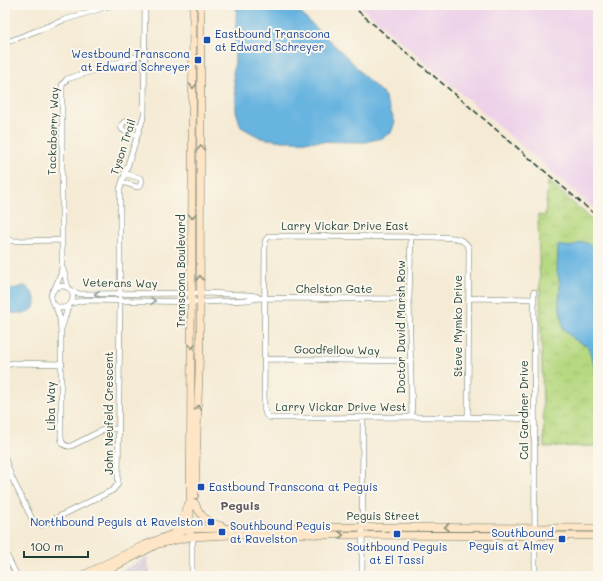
<svg xmlns="http://www.w3.org/2000/svg" width="603" height="581" font-family="Mali,sans-serif">
<style>
.built{fill:#edd1e9}
.industrial{fill:url(#industrial-furrows)}
.park{fill:url(#park-crowns);stroke:#6a8a5a}
.water{fill:#67b4e0;stroke:#43788a}
.lines{fill:none;stroke-linecap:round;stroke-linejoin:round}
.street-casing{stroke:#6a7a6c;stroke-width:6}
.secondary-casing{stroke:#6a7a6c;stroke-width:8}
.street{stroke:#fff;stroke-width:5}
.secondary{stroke:#fee5c5;stroke-width:7}
.rail{stroke:#1f3d34;stroke-width:1.5;stroke-dasharray:6 3;stroke-linecap:butt}
.oneway{stroke:#8e917c}
.oneway2{stroke:#8f9e9a}
.transit-dot{fill:#1a4fb4;stroke:#fbf7ec;stroke-width:1.5}
.labels{text-anchor:middle;stroke-width:4;stroke-linejoin:round;paint-order:stroke}
.transit-label{font-size:11px;fill:#164399;stroke:#fbf7ec;text-anchor:start}
.street-label{font-size:11px;fill:#1f3d34;stroke:#fbf7ec}
.neighbourhood-label{font-size:12px;font-weight:bold;fill:#5e5c60;stroke:#fbf7ec}
</style>
<defs>
<pattern id="industrial-furrows" width="10" height="10" patternUnits="userSpaceOnUse"><rect width="10" height="10" fill="#ccbfd4"/><path d="M-1 1l2-2M0 10L10 0M9 11l2-2" fill="none" stroke="#a59cad"/></pattern>
<pattern id="park-crowns" width="20" height="18" patternUnits="userSpaceOnUse"><rect width="20" height="18" fill="#b6d880"/><path d="M2 6a3 3 0 1 1 6 0M12 15a3 3 0 1 1 6 0" fill="none" stroke="#9cba6f"/></pattern>
</defs>
<rect width="100%" height="100%" fill="#fbf7ec"/>
<filter id="ink" filterUnits="userSpaceOnUse"><feTurbulence type="fractalNoise" baseFrequency=".025" numOctaves="2"/><feDisplacementMap in="SourceGraphic" scale="8" xChannelSelector="R" yChannelSelector="G"/><feConvolveMatrix kernelMatrix="1 2 1 2 8 2 1 2 1" color-interpolation-filters="sRGB"/></filter>
<filter id="wash" filterUnits="userSpaceOnUse"><feTurbulence type="fractalNoise" baseFrequency=".012" numOctaves="4" result="noise"/><feDisplacementMap in="SourceGraphic" scale="16" xChannelSelector="R" yChannelSelector="G"/><feGaussianBlur stdDeviation="0.9" result="paint"/><feColorMatrix in="noise" values="0 0 0 0 0 0 0 0 0 0 0 0 0 0 0 0 0 1.4 0 .05"/><feComposite in="paint" operator="in"/></filter>
<g filter="url(#wash)">
<rect width="100%" height="100%" fill="#f5ebd5"/>
<path class="built" d="M 359,5 L 598,5 L 598,212 Z"/>
<path class="industrial" d="M 147,557 L 151,576 L 111,576 Z"/>
<path class="park" d="M 548,181 L 598,225 L 598,446 L 544,447 L 538,215 L 545,216 Z"/>
<path class="water" d="M 237,5 L 292,5 L 351,61 L 365,77 L 384,95 L 395,122 L 391,133 L 382,138 L 365,142 L 283,141 L 261,138 L 241,127 L 236,111 L 236,97 L 233,74 L 235,60 L 234,47 Z
M 582,242 L 588,243 L 598,254 L 598,376 L 588,347 L 572,338 L 563,328 L 559,304 L 560,283 L 557,271 L 558,245 L 570,247 Z
M 25,286 C 34,293 37,297 34,308 L 26,313 L 5,313 L 5,289 C 12,291 18,287 25,286 Z"/>
</g>
<g filter="url(#ink)">
<g class="lines">
<defs>
<path id="street" d="M 5,43 L 64,20 L 112,5
M 5,70 L 5,142
M 137,135 L 123,130 L 121,127 L 123,123 L 126,121 L 140,126
M 122,182 L 137,187 L 140,186 L 142,181 L 140,178 L 124,173
M 5,234 L 7,238 L 12,241 L 61,240
M 411,236 L 409,299 L 412,417
M 63,269 L 68,287
M51 297a11 11 0 1 1 22 0a11 11 0 1 1-22 0Z
M 55,288 L 61,274 L 62,266 L 62,85 L 67,79 L 145,54
M 72,291 L 80,294 L 206,293 L 248,295 L 256,296 L 259,298
M 534,292 L 535,576
M 469,298 L 534,299
M 72,303 L 85,300 L 205,302 L 249,300 L 259,298 L 409,299
M 56,307 L 60,319 L 61,332 L 61,438 C 62,444 65,447 71,446 L 105,429 L 119,429
M 62,327 L 68,307
M 265,359 L 410,361
M 5,368 L 8,365 L 12,363 L 62,364
M 468,417 L 469,248 C 463,235 446,238 434,237 L 269,236 L 265,241 L 264,408 L 266,415 L 271,418 C 359,418 446,415 534,419
M 5,458 L 11,476 L 34,523 L 37,525 L 42,525 L 113,490 L 118,484 L 120,300 L 120,189 L 144,115 L 145,5
M 5,479 L 11,476
M 5,552 L 17,576
M 192,576 L 192,546 L 194,536
M 362,576 L 363,418"/>
<path id="secondary" d="M 195,495 L 200,341 L 201,5
M 195,503 C 201,518 206,521 222,526
M 174,532 L 179,528 L 188,505
M 190,537 L 193,5
M 81,576 L 142,546 L 170,535 L 190,529 L 275,527 L 598,528
M 97,576 L 158,544 L 190,537 L 274,533 L 338,535 L 598,536"/>
</defs>
<use href="#street" class="street-casing"/>
<use href="#secondary" class="secondary-casing"/>
<use href="#street" class="street"/>
<use href="#secondary" class="secondary"/>
<path class="rail" d="M 351,5 L 598,217"/>
</g>
<defs><path id="oneway-chevron" d="M-2-3.5L2.5 0L-2 3.5" fill="none" stroke-width="1.6" stroke-linecap="round" stroke-linejoin="round"/></defs>
<g class="oneway">
<use href="#oneway-chevron" transform="translate(193 86) rotate(90)"/>
<use href="#oneway-chevron" transform="translate(201 148) rotate(-90)"/>
<use href="#oneway-chevron" transform="translate(192 216) rotate(90)"/>
<use href="#oneway-chevron" transform="translate(200 278) rotate(-90)"/>
<use href="#oneway-chevron" transform="translate(192 346) rotate(90)"/>
<use href="#oneway-chevron" transform="translate(198 408) rotate(-89)"/>
<use href="#oneway-chevron" transform="translate(447 527) rotate(-180)"/>
<use href="#oneway-chevron" transform="translate(341 535)"/>
</g>
<g class="oneway2">
<use href="#oneway-chevron" transform="translate(97 294) rotate(-180)"/>
<use href="#oneway-chevron" transform="translate(153 301) rotate(1)"/>
</g>
</g>
<g class="transit-dot">
<rect x="203" y="36" width="8" height="8" rx="2"/>
<rect x="194" y="56" width="8" height="8" rx="2"/>
<rect x="197" y="483" width="8" height="8" rx="2"/>
<rect x="207" y="518" width="8" height="8" rx="2"/>
<rect x="218" y="528" width="8" height="8" rx="2"/>
<rect x="393" y="530" width="8" height="8" rx="2"/>
<rect x="558" y="535" width="8" height="8" rx="2"/>
</g>
<g class="labels">
<g class="transit-label">
<text x="215" y="38">Eastbound Transcona<tspan x="215" dy="13">at Edward Schreyer</tspan></text>
<text x="190" y="58" text-anchor="end">Westbound Transcona<tspan x="190" dy="13">at Edward Schreyer</tspan></text>
<text x="209" y="491">Eastbound Transcona at Peguis</text>
<text x="203" y="526" text-anchor="end">Northbound Peguis at Ravelston</text>
<text x="230" y="530">Southbound Peguis<tspan x="230" dy="13">at Ravelston</tspan></text>
<text x="554" y="537" text-anchor="end">Southbound<tspan x="554" dy="13">Peguis at Almey</tspan></text>
<text x="397" y="551" text-anchor="middle">Southbound Peguis<tspan x="397" dy="13">at El Tassi</tspan></text>
</g>
<g class="street-label">
<text transform="translate(53 131) rotate(-88)" y="4">Tackaberry Way</text>
<text transform="translate(123 147) rotate(-72)" y="4">Tyson Trail</text>
<text x="345" y="230">Larry Vickar Drive East</text>
<text transform="translate(181 271) rotate(-90)" y="4">Transcona Boulevard</text>
<text transform="translate(120 283) rotate(1)" y="4">Veterans Way</text>
<text x="334" y="293">Chelston Gate</text>
<text transform="translate(458 326) rotate(-90)" y="4">Steve Mymko Drive</text>
<text transform="translate(401 327) rotate(-90)" y="4">Doctor David Marsh Row</text>
<text transform="translate(337 350) rotate(1)" y="4">Goodfellow Way</text>
<text transform="translate(51 406) rotate(-90)" y="4">Liba Way</text>
<text x="341" y="411">Larry Vickar Drive West</text>
<text transform="translate(524 410) rotate(-90)" y="4">Cal Gardner Drive</text>
<text transform="translate(109 413) rotate(-90)" y="4">John Neufeld Crescent</text>
<text x="383" y="520">Peguis Street</text>
</g>
<g class="neighbourhood-label">
<text x="240" y="510">Peguis</text>
</g>
</g>
<rect width="603" height="581" fill="none" stroke="#fbf7ec" stroke-width="20"/>
<path d="M24 551v6h64v-6" fill="none" stroke="#1f3d34" stroke-width="2"/>
<text x="30" y="551" font-size="12" fill="#1f3d34" stroke="#fbf7ec" stroke-width="3" paint-order="stroke">100 m</text>
</svg>
